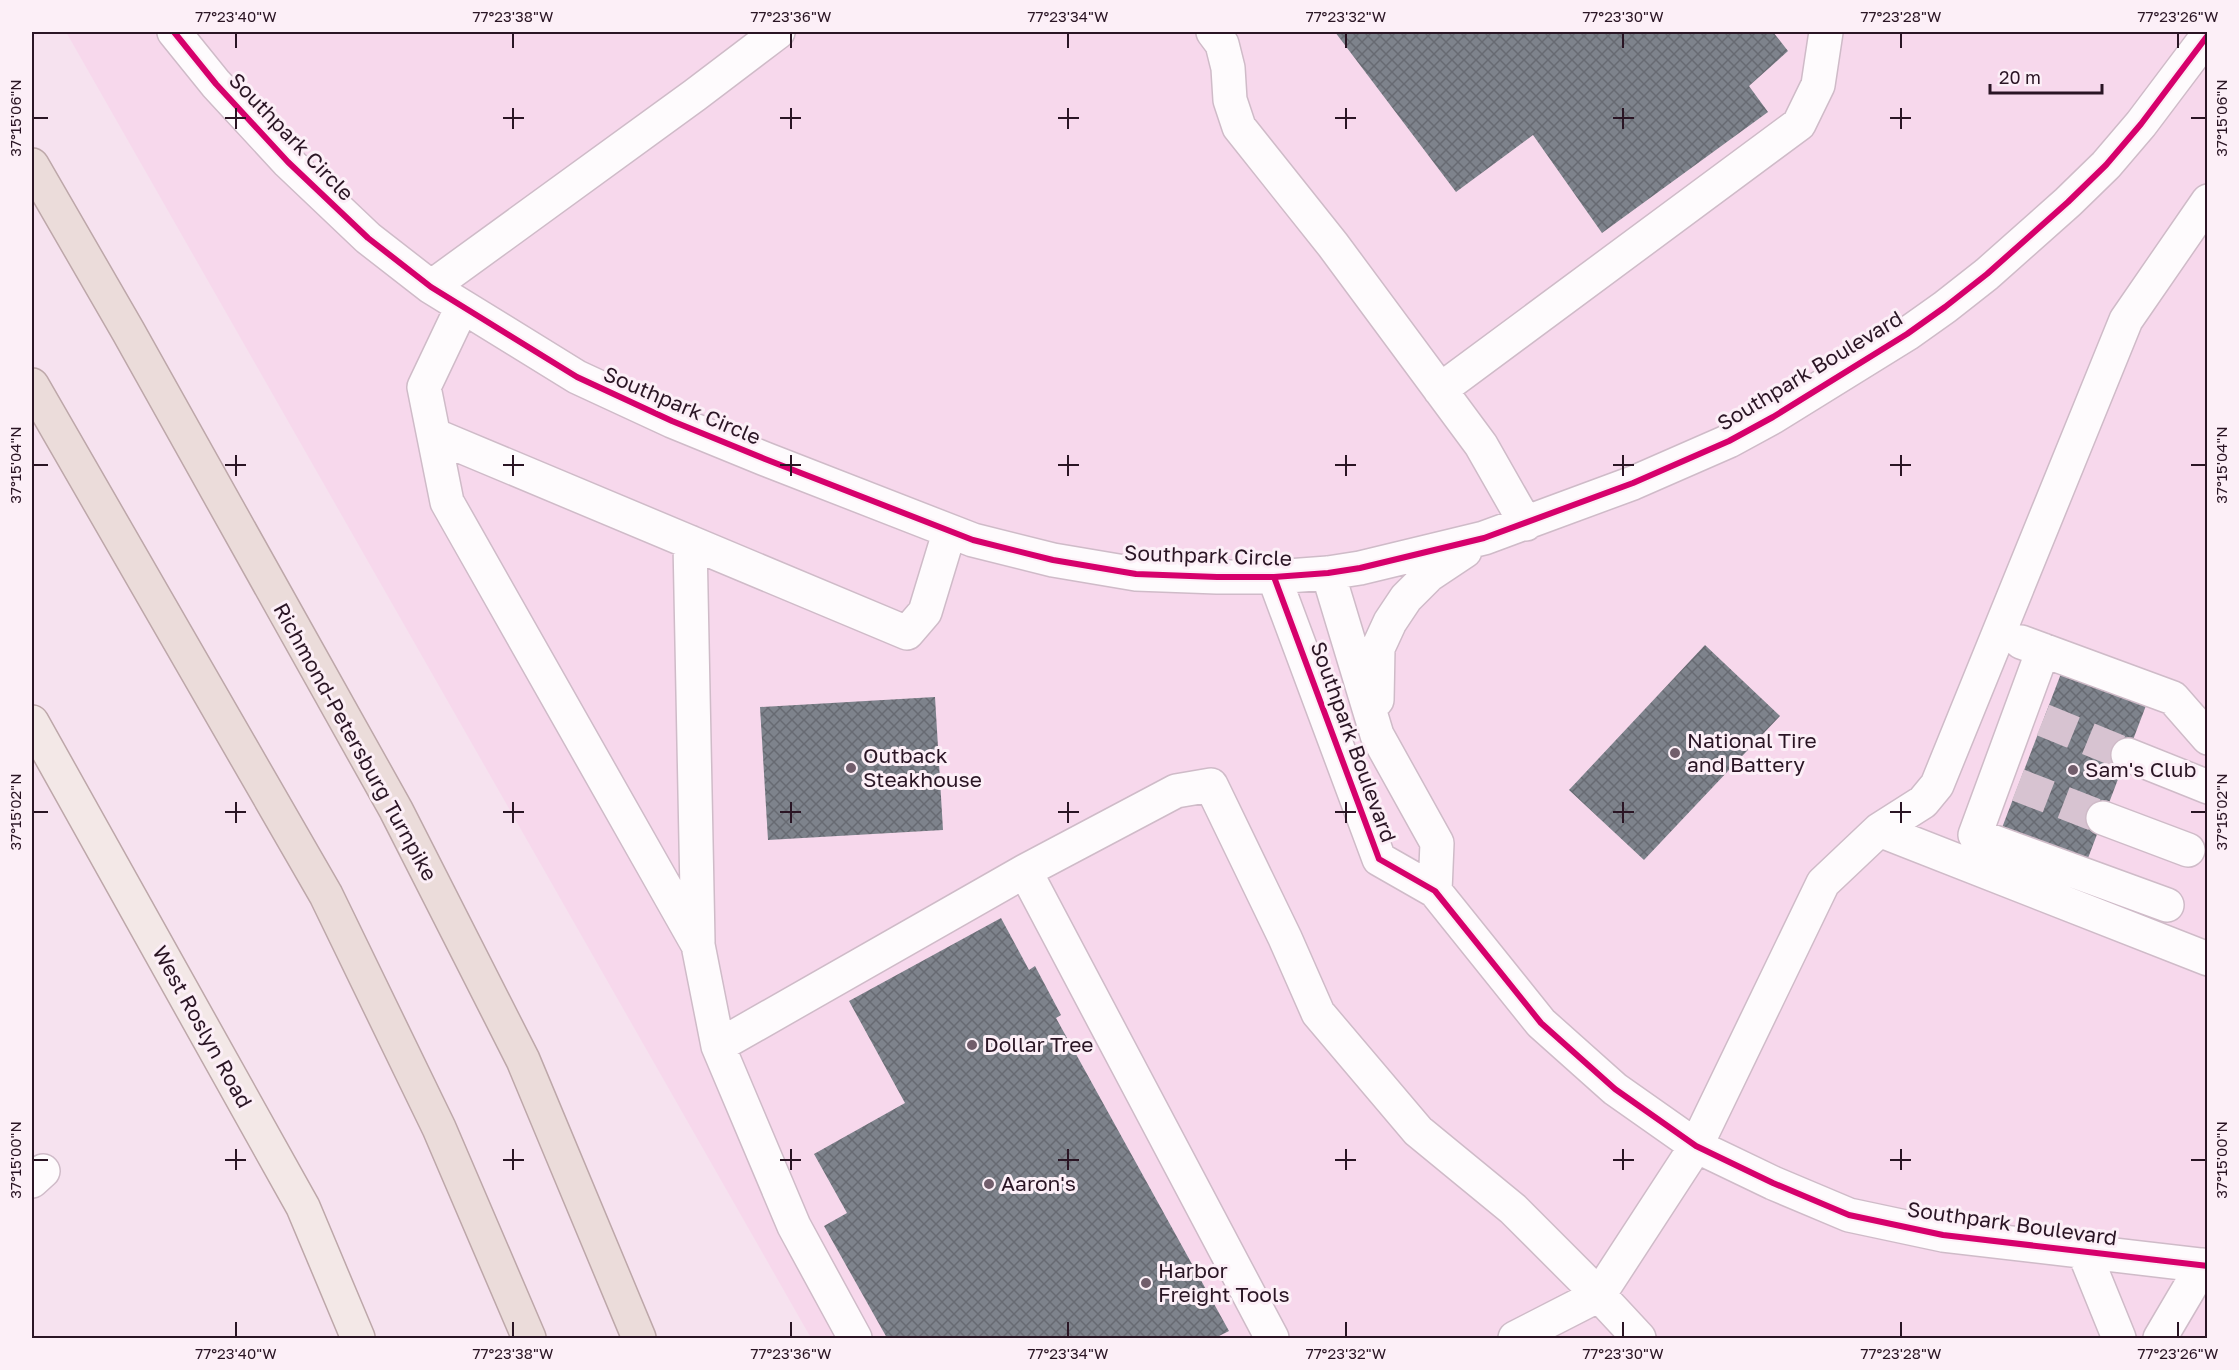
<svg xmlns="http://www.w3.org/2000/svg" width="2239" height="1370" font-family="'Golos Text',sans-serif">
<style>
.built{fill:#f7d8ec}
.building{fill:url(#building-cross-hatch)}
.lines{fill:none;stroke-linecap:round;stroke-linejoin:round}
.minor-tunnel{stroke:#d7c3d1;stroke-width:33;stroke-dasharray:33 16;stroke-linecap:butt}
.minor-casing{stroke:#cfbbc8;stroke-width:36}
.major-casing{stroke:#bda7a9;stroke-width:36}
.highway-casing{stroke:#bda7a9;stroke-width:36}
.minor{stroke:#fefbfd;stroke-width:33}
.major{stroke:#f3e8e7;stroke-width:33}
.highway{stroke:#ebdcda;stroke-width:33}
.cycleway-casing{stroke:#fceff7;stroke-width:10}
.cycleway{stroke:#d6006c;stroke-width:6}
.ticks{fill:none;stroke:#2a1524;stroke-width:2}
.poi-dot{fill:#715d6b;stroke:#fceff7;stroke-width:2}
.labels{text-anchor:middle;stroke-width:6;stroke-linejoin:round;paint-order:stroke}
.street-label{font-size:21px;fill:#2a1524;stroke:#fceff7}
.poi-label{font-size:21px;fill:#2a1524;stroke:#fceff7;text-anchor:start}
.neatline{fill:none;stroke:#2a1524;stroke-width:2}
.ticks-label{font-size:15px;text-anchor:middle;fill:#2a1524}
</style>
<defs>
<pattern id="building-cross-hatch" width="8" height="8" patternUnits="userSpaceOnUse" patternTransform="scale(1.5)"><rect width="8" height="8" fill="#7e838c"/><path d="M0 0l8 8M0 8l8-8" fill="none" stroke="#676a72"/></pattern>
</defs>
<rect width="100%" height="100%" fill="#f6e2ef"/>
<path class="built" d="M 66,32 L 2207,32 L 2207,1338 L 811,1338 Z"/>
<path class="building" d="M 1335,32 L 1773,32 L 1788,51 L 1749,86 L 1768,112 L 1602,233 L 1533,135 L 1456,192 Z
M 1705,645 L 1780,716 L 1644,860 L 1569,790 Z
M 2062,671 L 2147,703 L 2085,866 L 2000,833 Z
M 935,697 L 943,830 L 768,840 L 760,707 Z
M 1001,918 L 1029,970 L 1035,966 L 1061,1015 L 1056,1018 L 1229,1331 L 1215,1338 L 887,1338 L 824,1226 L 847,1213 L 814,1154 L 905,1103 L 849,1001 Z"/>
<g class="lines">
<path class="minor-tunnel" d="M 2043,720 L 2128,755
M 2018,785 L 2103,818"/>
<defs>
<path id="minor" d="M 174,32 L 216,84 L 288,162 L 368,238 L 431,287 L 577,377 L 672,421 L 765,459 L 973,540 L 1053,560 L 1136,574 L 1217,577 L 1274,577 L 1328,573 L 1360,568 L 1484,538 L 1633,483 L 1729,441 L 1773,417 L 1907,334 L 1945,307 L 1987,274 L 2068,202 L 2106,165 L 2141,124 L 2208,35
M 1213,32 L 1222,44 L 1228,68 L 1230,100 L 1239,127 L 1333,245 L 1481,445 L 1526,524
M 431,287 L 695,95 L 778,32
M 462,307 L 424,387 L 447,502 L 698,945 L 718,1046 L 794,1226 L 855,1338
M 1440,390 L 1799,124 L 1818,85 L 1826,32
M 434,435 L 907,633 L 925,612 L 949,533
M 690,542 L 698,942
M 1328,573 L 1377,735 L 1437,843 L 1435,891
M 1274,577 L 1379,859 L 1435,891 L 1541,1023 L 1615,1089 L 1696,1146 L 1773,1183 L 1849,1215 L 1943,1235 L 2208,1266
M 2021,642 L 2173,698 L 2208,738
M 2043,650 L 1975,835 L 2167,905
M 1377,700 L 1378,648 L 1390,622 L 1406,598 L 1429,575 L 1465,551
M 2128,755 L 2208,787
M 2103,818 L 2188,850
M 1879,830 L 2208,959
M 1025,871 L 1272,1338
M 718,1046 L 1025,871 L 1176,791 L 1211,785 L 1285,938 L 1318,1013 L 1418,1131 L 1513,1209 L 1599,1295 L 1515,1338
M 32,1181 L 43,1171
M 2084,1252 L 2119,1338
M 1639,1338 L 1599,1295 L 1696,1146 L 1823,883 L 1879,830 L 1923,802 L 1937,785 L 2126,320 L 2208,201
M 2160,1338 L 2203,1265"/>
<path id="major" d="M 32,722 L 303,1207 L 358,1338"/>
<path id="highway" d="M 32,165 L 128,331 L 396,810 L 523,1060 L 639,1338
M 32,385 L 326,895 L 439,1128 L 529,1338"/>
</defs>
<use href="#minor" class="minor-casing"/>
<use href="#major" class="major-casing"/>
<use href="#highway" class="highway-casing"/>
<use href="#minor" class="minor"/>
<use href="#major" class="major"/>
<use href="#highway" class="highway"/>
<defs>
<path id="cycleway" d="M 174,32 L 216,84 L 288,162 L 368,238 L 431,287 L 577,377 L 672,421 L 765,459 L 973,540 L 1053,560 L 1136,574 L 1217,577 L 1274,577 L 1328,573 L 1360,568 L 1484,538 L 1633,483 L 1729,441 L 1773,417 L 1907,334 L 1945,307 L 1987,274 L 2068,202 L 2106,165 L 2141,124 L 2208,35
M 1274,577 L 1379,859 L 1435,891 L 1541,1023 L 1615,1089 L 1696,1146 L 1773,1183 L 1849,1215 L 1943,1235 L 2208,1266"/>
</defs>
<use href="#cycleway" class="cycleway-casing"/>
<use href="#cycleway" class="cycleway"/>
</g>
<path class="ticks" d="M 236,33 L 236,48M 513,33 L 513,48M 791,33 L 791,48M 1068,33 L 1068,48M 1346,33 L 1346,48M 1623,33 L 1623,48M 1901,33 L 1901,48M 2178,33 L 2178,48M 236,108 L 236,129M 513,108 L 513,129M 791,108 L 791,129M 1068,108 L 1068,129M 1346,108 L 1346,129M 1623,108 L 1623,129M 1901,108 L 1901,129M 33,118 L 48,118M 225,118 L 246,118M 503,118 L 524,118M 780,118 L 801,118M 1058,118 L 1079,118M 1335,118 L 1356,118M 1613,118 L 1634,118M 1890,118 L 1911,118M 2191,118 L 2206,118M 236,455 L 236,476M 513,455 L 513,476M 791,455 L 791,476M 1068,455 L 1068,476M 1346,455 L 1346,476M 1623,455 L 1623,476M 1901,455 L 1901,476M 33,465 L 48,465M 225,465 L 246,465M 503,465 L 524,465M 780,465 L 801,465M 1058,465 L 1079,465M 1335,465 L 1356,465M 1613,465 L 1634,465M 1890,465 L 1911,465M 2191,465 L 2206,465M 236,802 L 236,823M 513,802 L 513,823M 791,802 L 791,823M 1068,802 L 1068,823M 1346,802 L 1346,823M 1623,802 L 1623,823M 1901,802 L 1901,823M 33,812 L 48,812M 225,812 L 246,812M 503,812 L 524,812M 780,812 L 801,812M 1058,812 L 1079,812M 1335,812 L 1356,812M 1613,812 L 1634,812M 1890,812 L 1911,812M 2191,812 L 2206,812M 236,1149 L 236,1170M 513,1149 L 513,1170M 791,1149 L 791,1170M 1068,1149 L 1068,1170M 1346,1149 L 1346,1170M 1623,1149 L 1623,1170M 1901,1149 L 1901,1170M 33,1160 L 48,1160M 225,1160 L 246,1160M 503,1160 L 524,1160M 780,1160 L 801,1160M 1058,1160 L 1079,1160M 1335,1160 L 1356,1160M 1613,1160 L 1634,1160M 1890,1160 L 1911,1160M 2191,1160 L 2206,1160M 236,1322 L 236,1337M 513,1322 L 513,1337M 791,1322 L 791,1337M 1068,1322 L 1068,1337M 1346,1322 L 1346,1337M 1623,1322 L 1623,1337M 1901,1322 L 1901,1337M 2178,1322 L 2178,1337"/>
<g class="poi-dot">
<circle cx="1675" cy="753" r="6"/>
<circle cx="851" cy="768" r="6"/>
<circle cx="2073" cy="770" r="6"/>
<circle cx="972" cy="1045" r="6"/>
<circle cx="989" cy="1184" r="6"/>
<circle cx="1146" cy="1283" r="6"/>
</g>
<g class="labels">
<g class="street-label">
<text transform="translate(291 137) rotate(46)" y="7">Southpark Circle</text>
<text transform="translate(1810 371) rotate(-31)" y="7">Southpark Boulevard</text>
<text transform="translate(682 406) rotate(23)" y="7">Southpark Circle</text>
<text transform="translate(1208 556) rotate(2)" y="7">Southpark Circle</text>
<text transform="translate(355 742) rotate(61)" y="7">Richmond-Petersburg Turnpike</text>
<text transform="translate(1353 742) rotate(70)" y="7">Southpark Boulevard</text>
<text transform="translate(202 1027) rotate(61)" y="7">West Roslyn Road</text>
<text transform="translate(2012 1224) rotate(8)" y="7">Southpark Boulevard</text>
</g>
<g class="poi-label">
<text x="1687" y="748">National Tire<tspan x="1687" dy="24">and Battery</tspan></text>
<text x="863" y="763">Outback<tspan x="863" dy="24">Steakhouse</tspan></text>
<text x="2085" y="777">Sam's Club</text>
<text x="984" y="1052">Dollar Tree</text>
<text x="1001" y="1191">Aaron's</text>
<text x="1158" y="1278">Harbor<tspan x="1158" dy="24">Freight Tools</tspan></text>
</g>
</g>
<rect width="2239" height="1370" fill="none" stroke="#fceff7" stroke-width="66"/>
<path d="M1990 84v9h112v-9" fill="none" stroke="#2a1524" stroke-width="3"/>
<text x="1999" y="84" font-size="18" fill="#2a1524" stroke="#fceff7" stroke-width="4.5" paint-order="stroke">20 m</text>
<rect x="33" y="33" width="2173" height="1304" class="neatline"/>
<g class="ticks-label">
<text x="236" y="22">77°23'40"W</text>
<text x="513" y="22">77°23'38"W</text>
<text x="791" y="22">77°23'36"W</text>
<text x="1068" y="22">77°23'34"W</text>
<text x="1346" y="22">77°23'32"W</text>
<text x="1623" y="22">77°23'30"W</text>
<text x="1901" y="22">77°23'28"W</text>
<text x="2178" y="22">77°23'26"W</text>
<text transform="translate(16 118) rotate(-90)" y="5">37°15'06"N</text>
<text transform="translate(2222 118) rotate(-90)" y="5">37°15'06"N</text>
<text transform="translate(16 465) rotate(-90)" y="5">37°15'04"N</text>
<text transform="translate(2222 465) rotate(-90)" y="5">37°15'04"N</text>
<text transform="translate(16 812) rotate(-90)" y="5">37°15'02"N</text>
<text transform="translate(2222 812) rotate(-90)" y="5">37°15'02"N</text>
<text transform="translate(16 1160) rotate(-90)" y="5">37°15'00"N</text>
<text transform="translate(2222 1160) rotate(-90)" y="5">37°15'00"N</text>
<text x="236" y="1359">77°23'40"W</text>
<text x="513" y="1359">77°23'38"W</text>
<text x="791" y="1359">77°23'36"W</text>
<text x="1068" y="1359">77°23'34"W</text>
<text x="1346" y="1359">77°23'32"W</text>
<text x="1623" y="1359">77°23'30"W</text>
<text x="1901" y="1359">77°23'28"W</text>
<text x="2178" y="1359">77°23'26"W</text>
</g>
</svg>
